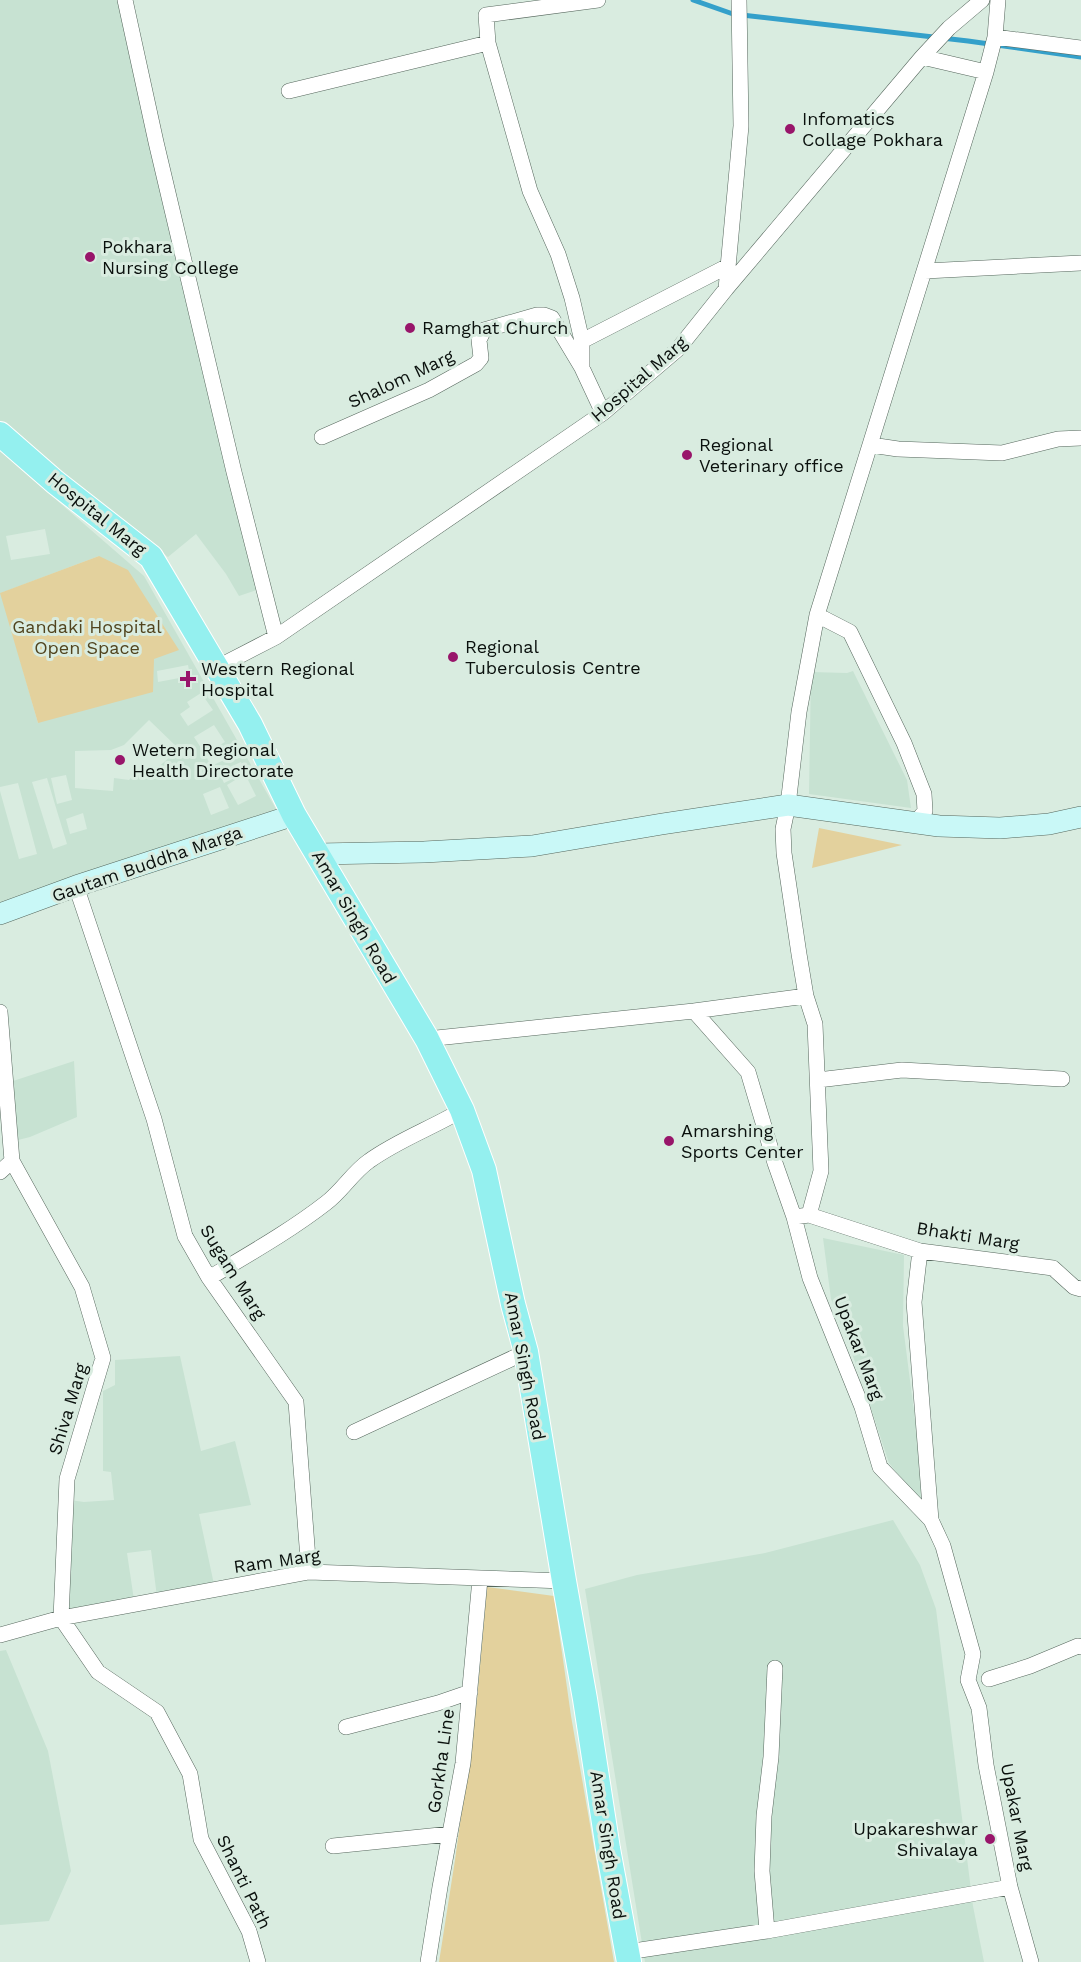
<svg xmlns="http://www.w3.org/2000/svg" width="1081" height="1962" font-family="'Work Sans',sans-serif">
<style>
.built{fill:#c7e2d2;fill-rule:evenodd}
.green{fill:#e3d19d}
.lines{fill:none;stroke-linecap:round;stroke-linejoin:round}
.stream{stroke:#34a0ca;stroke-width:5}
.street-casing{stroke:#56675d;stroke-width:16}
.secondary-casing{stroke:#56675d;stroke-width:22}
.primary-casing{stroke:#fff;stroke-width:26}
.street{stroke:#fff;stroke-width:15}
.secondary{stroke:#c9f8f7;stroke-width:21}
.primary{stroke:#94f0ef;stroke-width:24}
.poi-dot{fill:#98156a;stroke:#d9ece0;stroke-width:2}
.labels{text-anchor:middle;stroke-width:6;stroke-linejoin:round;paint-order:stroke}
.poi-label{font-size:18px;fill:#0a100d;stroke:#d9ece0;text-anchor:start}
.street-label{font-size:18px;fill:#0a100d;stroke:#d9ece0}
.park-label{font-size:18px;fill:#51441e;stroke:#d9ece0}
</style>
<rect width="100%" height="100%" fill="#d9ece0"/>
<path class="built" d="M 0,0 L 121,0 L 257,590 L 239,596 L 226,574 L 196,534 L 168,557 L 0,424 Z
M 0,451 L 144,576 L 276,809 L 0,906 L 0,791 L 19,859 L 37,854 L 18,783 L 0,787 ZM 45,529 L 50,554 L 11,560 L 6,536 ZM 99,556 L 38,723 L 1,593 ZM 188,665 L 190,676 L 158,682 L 157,671 ZM 201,693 L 213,710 L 188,726 L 180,714 L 190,707 L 187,702 ZM 149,720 L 179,749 L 147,777 L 139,769 L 129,780 L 114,778 L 113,791 L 75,788 L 75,751 L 111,750 L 124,745 ZM 214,725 L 225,742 L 205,754 L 194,737 ZM 228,745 L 233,756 L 211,766 L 206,756 ZM 241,762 L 245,773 L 224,783 L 219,772 ZM 245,774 L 256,796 L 238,805 L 227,785 ZM 66,775 L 72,800 L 57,804 L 51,778 ZM 47,778 L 67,844 L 53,849 L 32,782 ZM 220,787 L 229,808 L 211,815 L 203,794 ZM 83,813 L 87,829 L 70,834 L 66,819 Z
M 853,671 L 907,780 L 911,808 L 809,794 L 811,672 L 847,673 Z
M 74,1061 L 77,1117 L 30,1137 L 14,1141 L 7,1083 Z
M 823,1238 L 904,1255 L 903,1326 L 925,1497 L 919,1500 L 889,1463 L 860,1375 L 831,1299 Z
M 180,1356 L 201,1451 L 235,1441 L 251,1505 L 199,1514 L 215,1589 L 157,1597 L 151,1550 L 127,1553 L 134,1600 L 63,1610 L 70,1500 L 84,1502 L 114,1500 L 111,1472 L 103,1471 L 103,1391 L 115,1385 L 115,1360 Z
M 893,1520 L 920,1565 L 936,1609 L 973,1906 L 984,1962 L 645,1962 L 585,1589 L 637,1575 L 765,1553 Z
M 6,1650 L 48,1751 L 71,1871 L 49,1921 L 0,1925 L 0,1651 Z"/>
<path class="green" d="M 99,556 L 128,570 L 179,650 L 154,659 L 153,692 L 38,723 L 0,593 Z
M 819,828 L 902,845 L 812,868 Z
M 487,1587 L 554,1596 L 571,1716 L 614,1962 L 439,1962 L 455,1860 L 477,1700 Z"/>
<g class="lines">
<path class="stream" d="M 693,0 L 733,14 L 968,41 L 1081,57"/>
<defs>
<path id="street" d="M 125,0 L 156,142 L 234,472 L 276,637
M 598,0 L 486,15 L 488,43 L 530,191 L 558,254 L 572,298 L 582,341 L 582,368 L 603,413
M 995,37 L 1081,48
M 922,57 L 986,72
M 289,91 L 488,43
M 925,271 L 1081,263
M 726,289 L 741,126 L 739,0
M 582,341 L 728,266
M 322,437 L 429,390 L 476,364 L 481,358 L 479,340 L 484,330 L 537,315 L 544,315 L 552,318 L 582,368
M 871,445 L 898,449 L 1002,453 L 1058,439 L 1081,438
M 817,615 L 850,632 L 904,743 L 924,794 L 925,811 L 916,822
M 216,668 L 276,637 L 603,413 L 678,349 L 726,289 L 922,57 L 949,28 L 982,0
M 76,886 L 154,1119 L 185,1236 L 209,1278 L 296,1402 L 309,1572
M 694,1011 L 806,996
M 0,1012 L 12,1161 L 82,1287 L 103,1358 L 67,1479 L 61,1618 L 98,1672 L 157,1712 L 190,1774 L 201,1839 L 249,1931 L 258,1962
M 427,1039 L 694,1011 L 748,1072 L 775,1163 L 794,1217 L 810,1278 L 862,1407 L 880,1467 L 931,1520 L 943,1546 L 973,1654 L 968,1680 L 979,1708 L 986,1765 L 1010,1887 L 1031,1962
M 818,1080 L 902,1070 L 1062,1079
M 0,1172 L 12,1161
M 809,1215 L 920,1251 L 1053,1268 L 1074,1287 L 1081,1289
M 794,1217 L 809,1215 L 821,1171 L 815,1024 L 806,996 L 799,954 L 784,853 L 783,829 L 788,805 L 799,712 L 817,615 L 986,72 L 995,37 L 998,0
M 920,1251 L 914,1302 L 931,1520
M 209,1278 C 249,1254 290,1231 326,1203 C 342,1191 353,1172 369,1161 C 398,1140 432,1128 462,1110
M 354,1432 L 526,1352
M 0,1635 L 61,1618 L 309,1572 L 564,1581
M 989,1679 L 1030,1666 L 1078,1646 L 1081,1647
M 346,1727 L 438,1703 L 470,1692
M 333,1846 L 450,1834
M 767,1931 L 762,1871 L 764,1816 L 771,1757 L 775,1668
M 627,1952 L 767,1931 L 1010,1887
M 428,1962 L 440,1887 L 463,1763 L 480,1579"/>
<path id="secondary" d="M 318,854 L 424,852 L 532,846 L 662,824 L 788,805 L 939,826 L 1000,828 L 1049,824 L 1081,817
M 0,914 L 76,886 L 294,815"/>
<path id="primary" d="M 0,434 L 55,482 L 151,557 L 250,724 L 294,815 L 427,1039 L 462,1110 L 484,1170 L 513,1304 L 526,1352 L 564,1581 L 585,1699 L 608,1849 L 629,1962"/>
</defs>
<use href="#street" class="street-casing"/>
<use href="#secondary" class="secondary-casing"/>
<use href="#primary" class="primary-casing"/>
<use href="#street" class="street"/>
<use href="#secondary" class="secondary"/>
<use href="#primary" class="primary"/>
</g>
<g class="poi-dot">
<circle cx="790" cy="129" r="6"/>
<circle cx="90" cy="257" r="6"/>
<circle cx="410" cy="328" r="6"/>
<circle cx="687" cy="455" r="6"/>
<circle cx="453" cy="657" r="6"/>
<path d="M185 670h6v6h6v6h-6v6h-6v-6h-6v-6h6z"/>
<circle cx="120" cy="760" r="6"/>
<circle cx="669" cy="1141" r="6"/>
<circle cx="990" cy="1839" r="6"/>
</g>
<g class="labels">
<g class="poi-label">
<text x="802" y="125">Infomatics<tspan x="802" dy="21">Collage Pokhara</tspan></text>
<text x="102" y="253">Pokhara<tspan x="102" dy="21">Nursing College</tspan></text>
<text x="422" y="334">Ramghat Church</text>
<text x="699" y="451">Regional<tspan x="699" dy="21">Veterinary office</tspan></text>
<text x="465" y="653">Regional<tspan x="465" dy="21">Tuberculosis Centre</tspan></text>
<text x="201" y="675">Western Regional<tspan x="201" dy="21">Hospital</tspan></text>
<text x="132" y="756">Wetern Regional<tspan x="132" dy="21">Health Directorate</tspan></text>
<text x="681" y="1137">Amarshing<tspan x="681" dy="21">Sports Center</tspan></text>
<text x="978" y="1835" text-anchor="end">Upakareshwar<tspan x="978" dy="21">Shivalaya</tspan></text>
</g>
<g class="street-label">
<text transform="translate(401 379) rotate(-25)" y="6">Shalom Marg</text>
<text transform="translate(639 379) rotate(-41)" y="6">Hospital Marg</text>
<text transform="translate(97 514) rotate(39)" y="6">Hospital Marg</text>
<text transform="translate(147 864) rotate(-19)" y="6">Gautam Buddha Marga</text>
<text transform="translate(354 917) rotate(60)" y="6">Amar Singh Road</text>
<text transform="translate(968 1236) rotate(9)" y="6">Bhakti Marg</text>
<text transform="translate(233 1272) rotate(58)" y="6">Sugam Marg</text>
<text transform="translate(859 1348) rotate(69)" y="6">Upakar Marg</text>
<text transform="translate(525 1366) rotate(79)" y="6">Amar Singh Road</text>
<text transform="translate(68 1409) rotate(-73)" y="6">Shiva Marg</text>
<text transform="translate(277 1561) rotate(-8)" y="6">Ram Marg</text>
<text transform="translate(441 1761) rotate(-82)" y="6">Gorkha Line</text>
<text transform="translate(1017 1817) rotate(79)" y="6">Upakar Marg</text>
<text transform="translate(608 1845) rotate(81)" y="6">Amar Singh Road</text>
<text transform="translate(244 1882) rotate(64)" y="6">Shanti Path</text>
</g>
<g class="park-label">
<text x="87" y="633">Gandaki Hospital<tspan x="87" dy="21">Open Space</tspan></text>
</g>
</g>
</svg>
